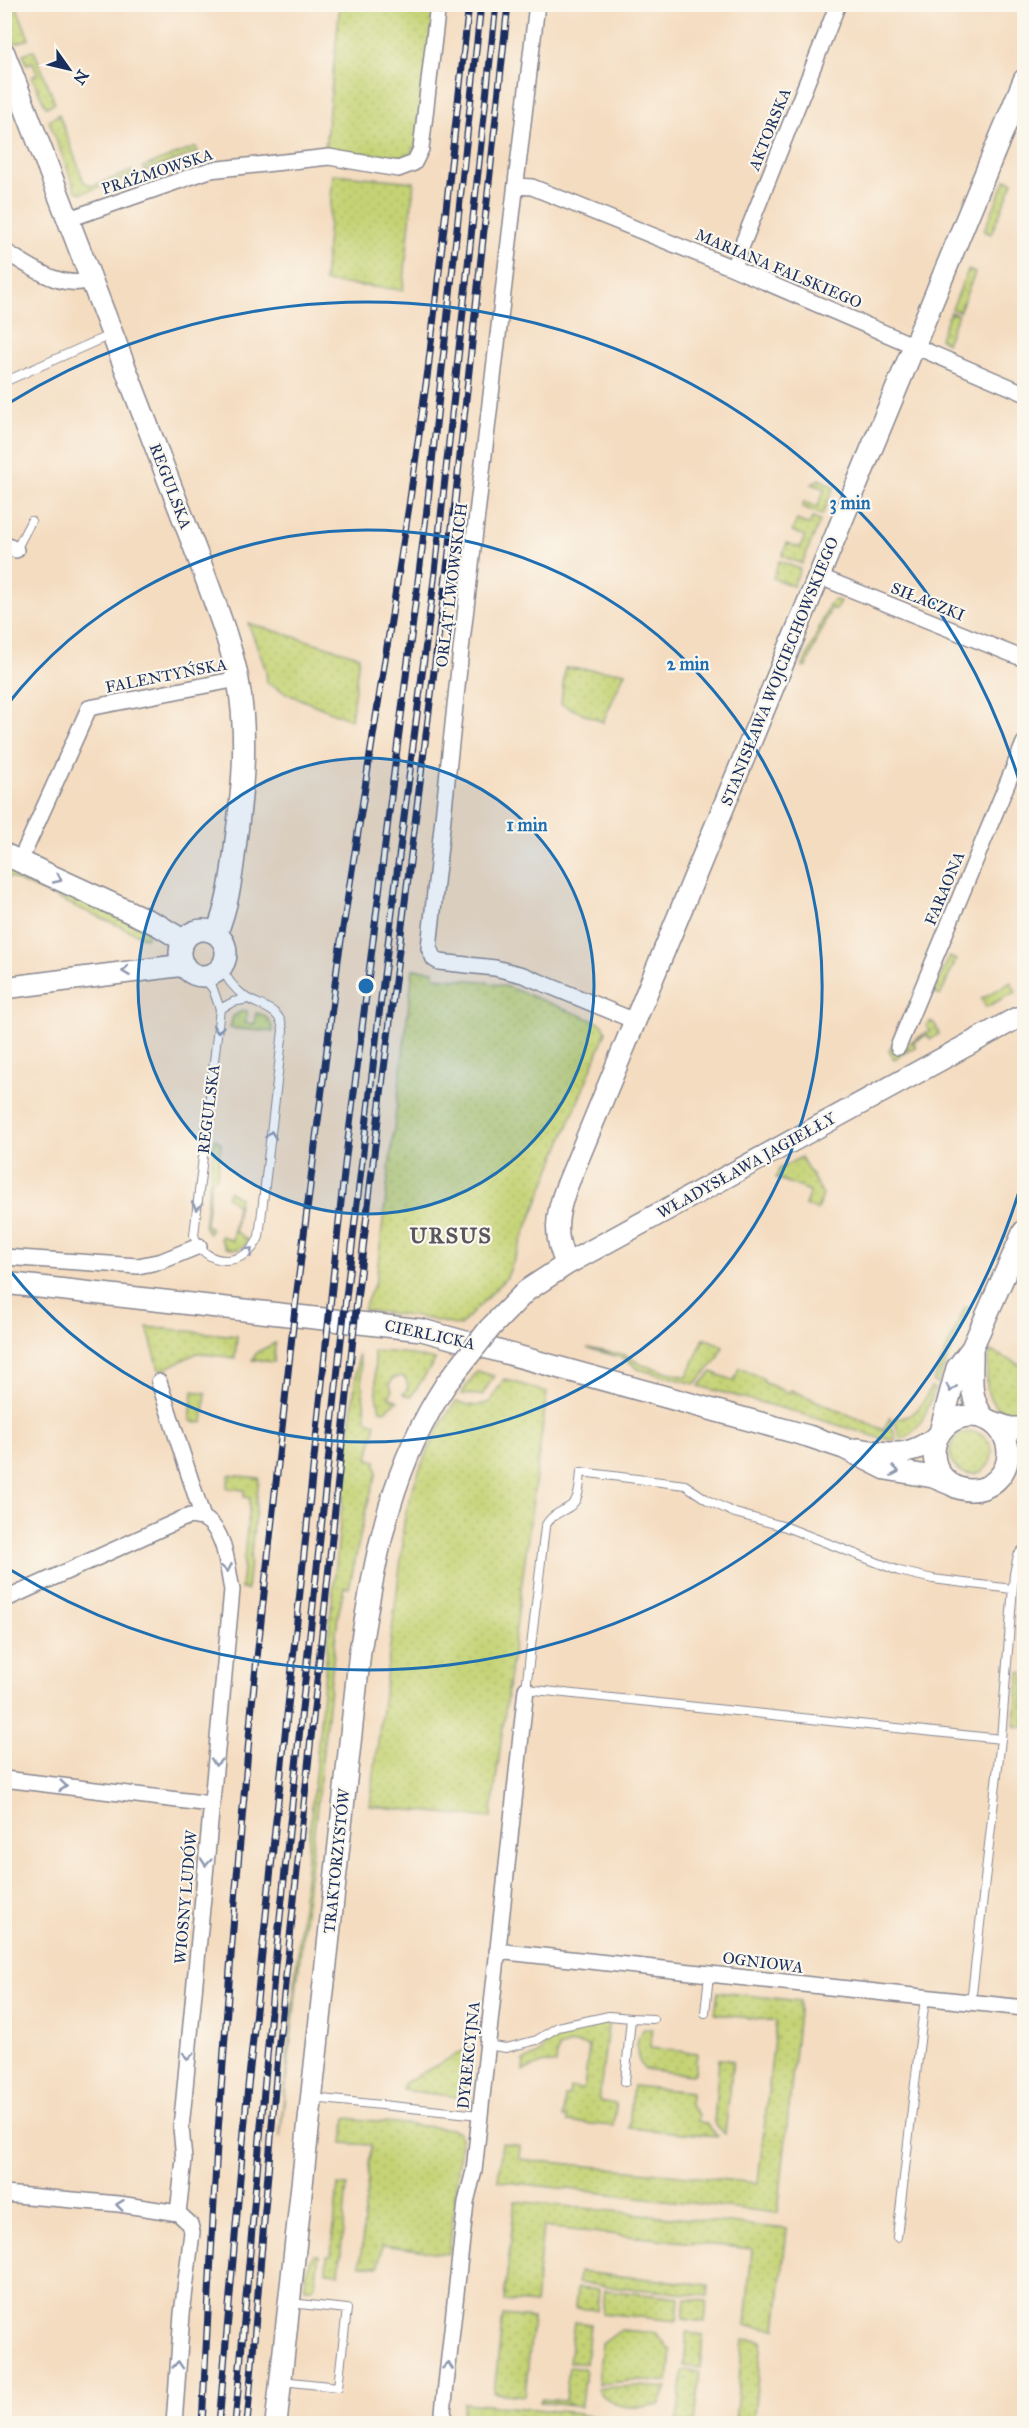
<svg xmlns="http://www.w3.org/2000/svg" width="1029" height="2428" font-family="'IM FELL Great Primer',serif">
<style>
.green{fill:url(#green-dots);stroke:#70816a;stroke-width:1.5}
.lines{fill:none;stroke-linecap:round;stroke-linejoin:round}
.lane-casing{stroke:#88868f;stroke-width:10}
.street-casing{stroke:#88868f;stroke-width:18}
.secondary-casing{stroke:#88868f;stroke-width:24}
.lane{stroke:#fff;stroke-width:8}
.street{stroke:#fff;stroke-width:15}
.secondary{stroke:#fff;stroke-width:21}
.rail-casing{stroke:#1b2f5e;stroke-width:7}
.rail{stroke:#fbf7ec;stroke-width:4.5;stroke-dasharray:14;stroke-linecap:butt}
.secondary-bridge-casing{stroke:#88868f;stroke-width:24;stroke-linecap:butt}
.secondary-bridge{stroke:#fff;stroke-width:21}
.oneway{stroke:#8d97ae}
.ring{fill:none;stroke:#1f6fb2;stroke-width:3}
.labels{text-anchor:middle;stroke-width:4.5;stroke-linejoin:round;paint-order:stroke}
.street-label{font-size:16px;fill:#1b2f5e;stroke:#fbf7ec}
.district-label{font-size:22px;font-weight:bold;letter-spacing:1.5px;fill:#58565f;stroke:#fbf7ec}
.centre{fill:#1f6fb2;stroke:#fbf7ec;stroke-width:3}
.ring-label{font-size:18px;text-anchor:middle;font-weight:bold;fill:#1f6fb2;stroke:#fbf7ec;stroke-width:4.5;stroke-linejoin:round;paint-order:stroke}
</style>
<defs>
<pattern id="green-dots" width="8" height="8" patternUnits="userSpaceOnUse" patternTransform="scale(1.5)"><rect width="8" height="8" fill="#c5d375"/><path d="M2 2h.1M6 6h.1" fill="none" stroke="#a9b568" stroke-width="1.8" stroke-linecap="round"/></pattern>
</defs>
<rect width="100%" height="100%" fill="#fbf7ec"/>
<filter id="ink" filterUnits="userSpaceOnUse"><feTurbulence type="fractalNoise" baseFrequency=".0167" numOctaves="2"/><feDisplacementMap in="SourceGraphic" scale="12" xChannelSelector="R" yChannelSelector="G"/><feConvolveMatrix kernelMatrix="1 2 1 2 8 2 1 2 1" color-interpolation-filters="sRGB"/></filter>
<filter id="wash" filterUnits="userSpaceOnUse"><feTurbulence type="fractalNoise" baseFrequency=".008" numOctaves="4" result="noise"/><feDisplacementMap in="SourceGraphic" scale="24" xChannelSelector="R" yChannelSelector="G"/><feGaussianBlur stdDeviation="1.35" result="paint"/><feColorMatrix in="noise" values="0 0 0 0 0 0 0 0 0 0 0 0 0 0 0 0 0 1.4 0 .05"/><feComposite in="paint" operator="in"/></filter>
<g filter="url(#wash)">
<rect width="100%" height="100%" fill="#f4dcc0"/>
<path class="green" d="M 5,4 L 16,5 L 29,39 L 13,44 L 5,23 Z
M 340,5 L 435,5 L 419,140 L 408,158 L 325,149 Z
M 34,50 L 55,103 L 46,107 L 32,77 L 37,74 L 33,62 L 27,64 L 23,54 Z
M 59,114 L 84,182 L 92,186 L 132,171 L 134,175 L 82,193 L 76,191 L 49,121 Z
M 196,147 L 198,152 L 145,171 L 143,167 Z
M 333,174 L 414,182 L 403,290 L 324,282 Z
M 1006,179 L 1013,182 L 991,234 L 984,231 Z
M 968,270 L 975,273 L 959,312 L 952,309 Z
M 950,312 L 958,315 L 946,343 L 940,338 Z
M 819,479 L 834,487 L 822,515 L 802,507 L 804,502 L 817,507 L 825,489 L 812,484 Z
M 812,518 L 820,521 L 802,564 L 782,556 L 787,543 L 800,548 L 805,536 L 792,531 L 797,520 L 809,525 Z
M 779,561 L 800,569 L 793,586 L 773,578 Z
M 834,600 L 840,601 L 836,610 L 831,608 L 806,667 L 803,666 L 829,605 Z
M 248,623 L 359,656 L 351,720 L 290,695 L 267,683 L 266,670 Z
M 565,668 L 625,672 L 603,722 L 561,704 Z
M 5,865 L 149,931 L 146,938 L 5,875 Z
M 949,957 L 956,960 L 940,996 L 934,992 Z
M 413,969 L 434,971 L 434,977 L 481,981 L 508,987 L 603,1024 L 606,1032 L 507,1277 L 460,1326 L 419,1317 L 363,1310 L 376,1280 Z
M 1011,982 L 1016,992 L 986,1007 L 981,999 Z
M 242,1011 L 247,1011 L 246,1023 L 254,1024 L 256,1013 C 267,1015 272,1021 273,1032 L 230,1028 L 233,1016 Z
M 931,1021 L 936,1026 L 939,1034 L 930,1039 L 927,1035 L 913,1042 L 916,1047 L 894,1059 L 889,1051 L 892,1046 L 906,1051 L 909,1043 L 930,1031 L 926,1026 Z
M 215,1138 L 221,1143 L 217,1177 L 211,1181 L 206,1224 L 211,1230 L 209,1234 L 204,1226 Z
M 801,1157 L 823,1195 L 817,1210 L 805,1205 L 810,1191 L 776,1178 L 779,1169 Z
M 229,1191 L 239,1198 L 235,1231 L 248,1240 C 243,1250 236,1251 226,1248 L 220,1238 L 222,1236 L 232,1241 L 237,1205 L 226,1196 Z
M 970,1306 L 937,1384 L 933,1382 L 965,1307 Z
M 147,1327 L 237,1336 L 235,1358 L 197,1353 L 163,1370 L 159,1369 Z
M 704,1338 L 723,1346 L 718,1359 L 695,1384 L 638,1369 L 626,1359 L 587,1348 L 625,1355 L 642,1365 L 687,1377 Z
M 275,1343 L 274,1362 L 252,1360 L 257,1352 Z
M 373,1351 L 403,1353 L 435,1360 L 411,1397 L 403,1394 L 408,1388 L 406,1379 L 401,1376 L 393,1378 L 390,1384 L 392,1391 L 389,1397 L 398,1401 L 385,1411 L 380,1410 C 374,1390 377,1371 373,1351 Z
M 990,1351 L 1024,1366 L 1024,1413 C 980,1415 985,1383 990,1351 Z
M 358,1354 C 364,1376 361,1397 367,1420 L 376,1423 L 368,1458 L 376,1461 L 377,1473 L 365,1513 L 349,1588 L 344,1587 L 338,1616 L 280,2137 L 328,1640 Z
M 739,1368 L 764,1379 L 763,1382 L 789,1393 L 791,1390 L 884,1430 L 890,1417 L 896,1440 L 880,1438 L 792,1411 L 699,1386 L 712,1372 L 734,1381 Z
M 477,1371 L 494,1376 L 482,1395 L 461,1394 Z
M 504,1379 L 547,1392 L 491,1818 L 370,1806 L 403,1543 C 400,1506 433,1431 456,1402 L 476,1406 L 490,1402 Z
M 931,1387 L 935,1389 C 927,1409 922,1430 901,1440 L 894,1418 C 915,1420 923,1404 931,1387 Z
M 193,1391 L 206,1393 L 203,1423 L 190,1421 Z
M950 1453a21 21 0 1 1 42 0a21 21 0 1 1-42 0Z
M 229,1475 L 259,1478 L 247,1590 L 241,1589 L 250,1498 L 244,1497 L 244,1490 L 227,1488 Z
M 1020,1672 L 1024,1673 L 1024,1727 L 1014,1726 Z
M 718,1992 L 800,2001 L 778,2213 L 498,2181 L 502,2143 L 520,2146 L 519,2159 L 758,2183 L 776,2021 L 715,2014 Z
M 605,2022 L 608,2022 L 608,2025 L 599,2101 L 616,2104 L 614,2126 L 567,2122 L 567,2118 L 563,2118 L 565,2096 L 569,2096 L 570,2088 L 584,2089 L 589,2046 L 573,2044 L 558,2048 L 556,2064 L 545,2063 L 523,2071 L 524,2061 C 545,2054 544,2043 558,2035 C 572,2027 590,2026 605,2022 Z
M 644,2029 L 652,2029 L 650,2048 L 697,2053 L 695,2073 L 691,2075 L 644,2069 C 635,2058 634,2039 644,2029 Z
M 468,2048 L 464,2094 L 458,2097 L 403,2090 L 404,2083 Z
M 719,2059 L 733,2061 L 725,2134 L 714,2123 Z
M 633,2086 L 691,2092 L 690,2106 L 699,2115 L 698,2121 L 706,2124 L 718,2136 L 629,2128 Z
M 346,2118 L 452,2129 L 458,2132 L 461,2140 L 449,2254 L 382,2245 L 379,2266 L 360,2265 L 371,2145 L 343,2143 Z
M 338,2185 L 347,2186 L 339,2273 L 326,2272 L 327,2256 L 331,2256 Z
M 515,2201 L 787,2229 L 776,2329 L 745,2326 L 752,2249 L 543,2227 L 535,2304 L 504,2301 Z
M 314,2254 L 319,2255 L 315,2284 L 311,2288 L 305,2288 L 305,2274 Z
M 579,2272 L 709,2285 L 708,2296 L 578,2283 Z
M 577,2288 L 599,2290 L 597,2310 L 575,2308 Z
M 605,2290 L 679,2298 L 677,2321 L 602,2313 Z
M 685,2299 L 707,2301 L 705,2322 L 683,2319 Z
M 503,2315 L 533,2318 L 525,2396 L 494,2393 Z
M 574,2322 L 590,2324 L 586,2364 L 569,2362 Z
M 621,2330 L 656,2333 L 671,2351 L 668,2382 L 642,2380 L 598,2384 L 602,2344 Z
M 687,2333 L 703,2335 L 700,2368 L 684,2366 Z
M 743,2339 L 762,2341 L 753,2423 L 735,2423 Z
M 569,2367 L 585,2369 L 581,2407 L 540,2402 L 541,2399 L 565,2401 Z
M 683,2371 L 700,2372 L 694,2423 L 677,2423 Z
M 641,2386 L 667,2388 L 659,2405 C 638,2409 608,2410 597,2388 Z
M 464,2403 L 580,2413 L 581,2415 L 643,2421 L 645,2423 L 462,2423 Z"/>
</g>
<g filter="url(#ink)">
<g class="lines">
<defs>
<path id="lane" d="M 4,382 L 110,335
M 16,550 L 31,521
M 202,976 L 213,989 L 220,1009 L 194,1235 C 203,1268 247,1268 259,1237 L 283,1030 C 281,1008 260,1007 245,997 C 235,989 226,979 222,967
M 220,1009 L 233,1002 L 248,999
M 1001,1739 L 526,1689 L 545,1527 C 553,1509 572,1512 577,1497 C 580,1490 580,1480 581,1472 L 685,1485 L 709,1501 L 735,1513 L 786,1527 L 899,1571 L 933,1579 L 1012,1589
M 971,2003 L 1001,1739 L 1014,1574 L 1018,1555 L 1024,1548
M 705,2013 L 709,1975
M 631,2018 L 653,2019
M 487,2045 L 506,2048 L 537,2040 L 558,2027 L 609,2016 L 631,2018 L 625,2082
M 312,2098 L 480,2115
M 897,2237 L 925,1998
M 282,2381 L 338,2387 L 347,2309 L 290,2303"/>
<path id="street" d="M 537,4 L 461,650 L 429,948 L 434,959 L 439,962 L 495,968 L 523,975 L 635,1021
M 516,186 L 532,187 L 733,268 L 1024,393
M 69,219 L 210,170 L 329,157 L 398,169 L 414,163 L 421,149 L 438,4
M 4,251 C 32,267 59,290 92,280
M 733,268 L 838,4
M 4,544 L 16,550
M 818,576 L 1024,659
M 20,861 L 89,708 L 238,679
M 898,1047 L 1024,743
M 4,1257 L 138,1266 L 162,1261 L 199,1246
M 159,1382 L 203,1518 C 226,1530 227,1567 232,1590 L 184,2098 L 181,2127 L 184,2160 L 178,2213
M 4,1600 L 182,1519 L 190,1516 L 203,1518
M 4,1779 L 211,1804
M 497,1951 L 1024,2008
M 4,2194 L 119,2204 L 178,2213
M 174,2424 L 182,2314 L 192,2232 L 190,2224 L 178,2213
M 447,2424 L 443,2412 L 466,2202 L 474,2171 L 526,1689"/>
<path id="secondary" d="M 4,53 L 200,562 C 214,601 230,640 238,680 C 248,734 243,787 236,840 C 232,873 229,904 216,934
M 4,854 L 158,925 L 184,941
M180 953a23 23 0 1 1 46 0a23 23 0 1 1-46 0Z
M 4,988 L 184,965
M 567,1264 C 553,1238 556,1215 566,1188 L 1024,80
M 4,1283 L 422,1330 L 808,1436 L 844,1448 L 886,1469 L 933,1477 L 950,1484
M 490,1328 L 526,1291 L 567,1264 L 1015,1019 L 1024,1016
M 972,1348 C 973,1374 967,1396 984,1418
M934 1453a37 37 0 1 1 74 0a37 37 0 1 1-74 0Z
M 992,1422 L 1010,1428 L 1024,1428
M 940,1432 L 957,1368 L 972,1348 L 1024,1231
M 857,1449 C 894,1454 906,1459 938,1436
M 276,2424 L 360,1651 C 377,1551 389,1471 446,1384"/>
</defs>
<use href="#lane" class="lane-casing"/>
<use href="#street" class="street-casing"/>
<use href="#secondary" class="secondary-casing"/>
<use href="#lane" class="lane"/>
<use href="#street" class="street"/>
<use href="#secondary" class="secondary"/>
<defs>
<path id="rail" d="M 202,2424 L 217,2145 L 236,1888 L 252,1704 L 296,1299 L 338,960 L 409,506 L 428,370 L 469,4
M 219,2424 L 247,2096 L 345,1164 L 427,509 L 481,4
M 235,2424 L 275,1965 L 340,1349 L 379,1015 L 435,572 L 496,4
M 247,2424 L 279,2042 L 357,1300 L 383,1077 L 454,512 L 508,4"/>
</defs>
<use href="#rail" class="rail-casing"/>
<use href="#rail" class="rail"/>
<defs>
<path id="secondary-bridge" d="M 446,1384 L 490,1328"/>
</defs>
<use href="#secondary-bridge" class="secondary-bridge-casing"/>
<use href="#secondary-bridge" class="secondary-bridge"/>
</g>
<defs><path id="oneway-chevron" d="M-2-3.5L2.5 0L-2 3.5" fill="none" stroke-width="1.6" stroke-linecap="round" stroke-linejoin="round" transform="scale(1.5)"/></defs>
<g class="oneway">
<use href="#oneway-chevron" transform="translate(58 879) rotate(25)"/>
<use href="#oneway-chevron" transform="translate(126 971) rotate(173)"/>
<use href="#oneway-chevron" transform="translate(218 1029) rotate(97)"/>
<use href="#oneway-chevron" transform="translate(271 1135) rotate(-84)"/>
<use href="#oneway-chevron" transform="translate(197 1206) rotate(97)"/>
<use href="#oneway-chevron" transform="translate(249 1251) rotate(-44)"/>
<use href="#oneway-chevron" transform="translate(951 1388) rotate(103)"/>
<use href="#oneway-chevron" transform="translate(895 1471) rotate(9)"/>
<use href="#oneway-chevron" transform="translate(227 1568) rotate(79)"/>
<use href="#oneway-chevron" transform="translate(216 1762) rotate(96)"/>
<use href="#oneway-chevron" transform="translate(63 1786) rotate(6)"/>
<use href="#oneway-chevron" transform="translate(206 1862) rotate(95)"/>
<use href="#oneway-chevron" transform="translate(188 2056) rotate(95)"/>
<use href="#oneway-chevron" transform="translate(120 2205) rotate(-173)"/>
<use href="#oneway-chevron" transform="translate(178 2365) rotate(-86)"/>
<use href="#oneway-chevron" transform="translate(448 2366) rotate(-84)"/>
</g>
</g>
<circle cx="366" cy="986" r="228" fill="#1f6fb2" fill-opacity=".12"/>
<g class="ring">
<circle cx="366" cy="986" r="228"/>
<path d="M7 705A456 456 0 1 1 7 1267"/>
<path d="M1024 1175A684 684 0 0 1 9 1569M9 403A684 684 0 0 1 1024 797"/>
</g>
<g class="labels">
<g class="street-label">
<text transform="translate(769 129) rotate(-68)" y="6">AKTORSKA</text>
<text transform="translate(157 171) rotate(-18)" y="6">PRAŻMOWSKA</text>
<text transform="translate(779 268) rotate(23)" y="6">MARIANA FALSKIEGO</text>
<text transform="translate(171 486) rotate(69)" y="6">REGULSKA</text>
<text transform="translate(451 585) rotate(-83)" y="6">ORLĄT LWOWSKICH</text>
<text transform="translate(928 601) rotate(22)" y="6">SIŁACZKI</text>
<text transform="translate(779 671) rotate(-68)" y="6">STANISŁAWA WOJCIECHOWSKIEGO</text>
<text transform="translate(166 675) rotate(-11)" y="6">FALENTYŃSKA</text>
<text transform="translate(944 888) rotate(-67)" y="6">FARAONA</text>
<text transform="translate(208 1109) rotate(-83)" y="6">REGULSKA</text>
<text transform="translate(746 1165) rotate(-29)" y="6">WŁADYSŁAWA JAGIEŁŁY</text>
<text transform="translate(430 1334) rotate(12)" y="6">CIERLICKA</text>
<text transform="translate(336 1861) rotate(-84)" y="6">TRAKTORZYSTÓW</text>
<text transform="translate(185 1897) rotate(-85)" y="6">WIOSNY LUDÓW</text>
<text transform="translate(763 1962) rotate(7)" y="6">OGNIOWA</text>
<text transform="translate(468 2055) rotate(-84)" y="6">DYREKCYJNA</text>
</g>
<g class="district-label">
<text x="451" y="1243">URSUS</text>
</g>
</g>
<circle cx="366" cy="986" r="9" class="centre"/>
<g class="ring-label">
<text x="850" y="509">3 min</text>
<text x="688" y="670">2 min</text>
<text x="527" y="831">1 min</text>
</g>
<rect width="1029" height="2428" fill="none" stroke="#fbf7ec" stroke-width="24"/>
<g transform="translate(69 69) rotate(124)" stroke="#fbf7ec" stroke-width="4.5" paint-order="stroke">
<path d="M0-4.5L10 22L0 15L-10 22Z" fill="#1b2f5e"/>
<text y="-9" font-size="16" font-weight="bold" text-anchor="middle" fill="#1b2f5e">N</text>
</g>
</svg>
